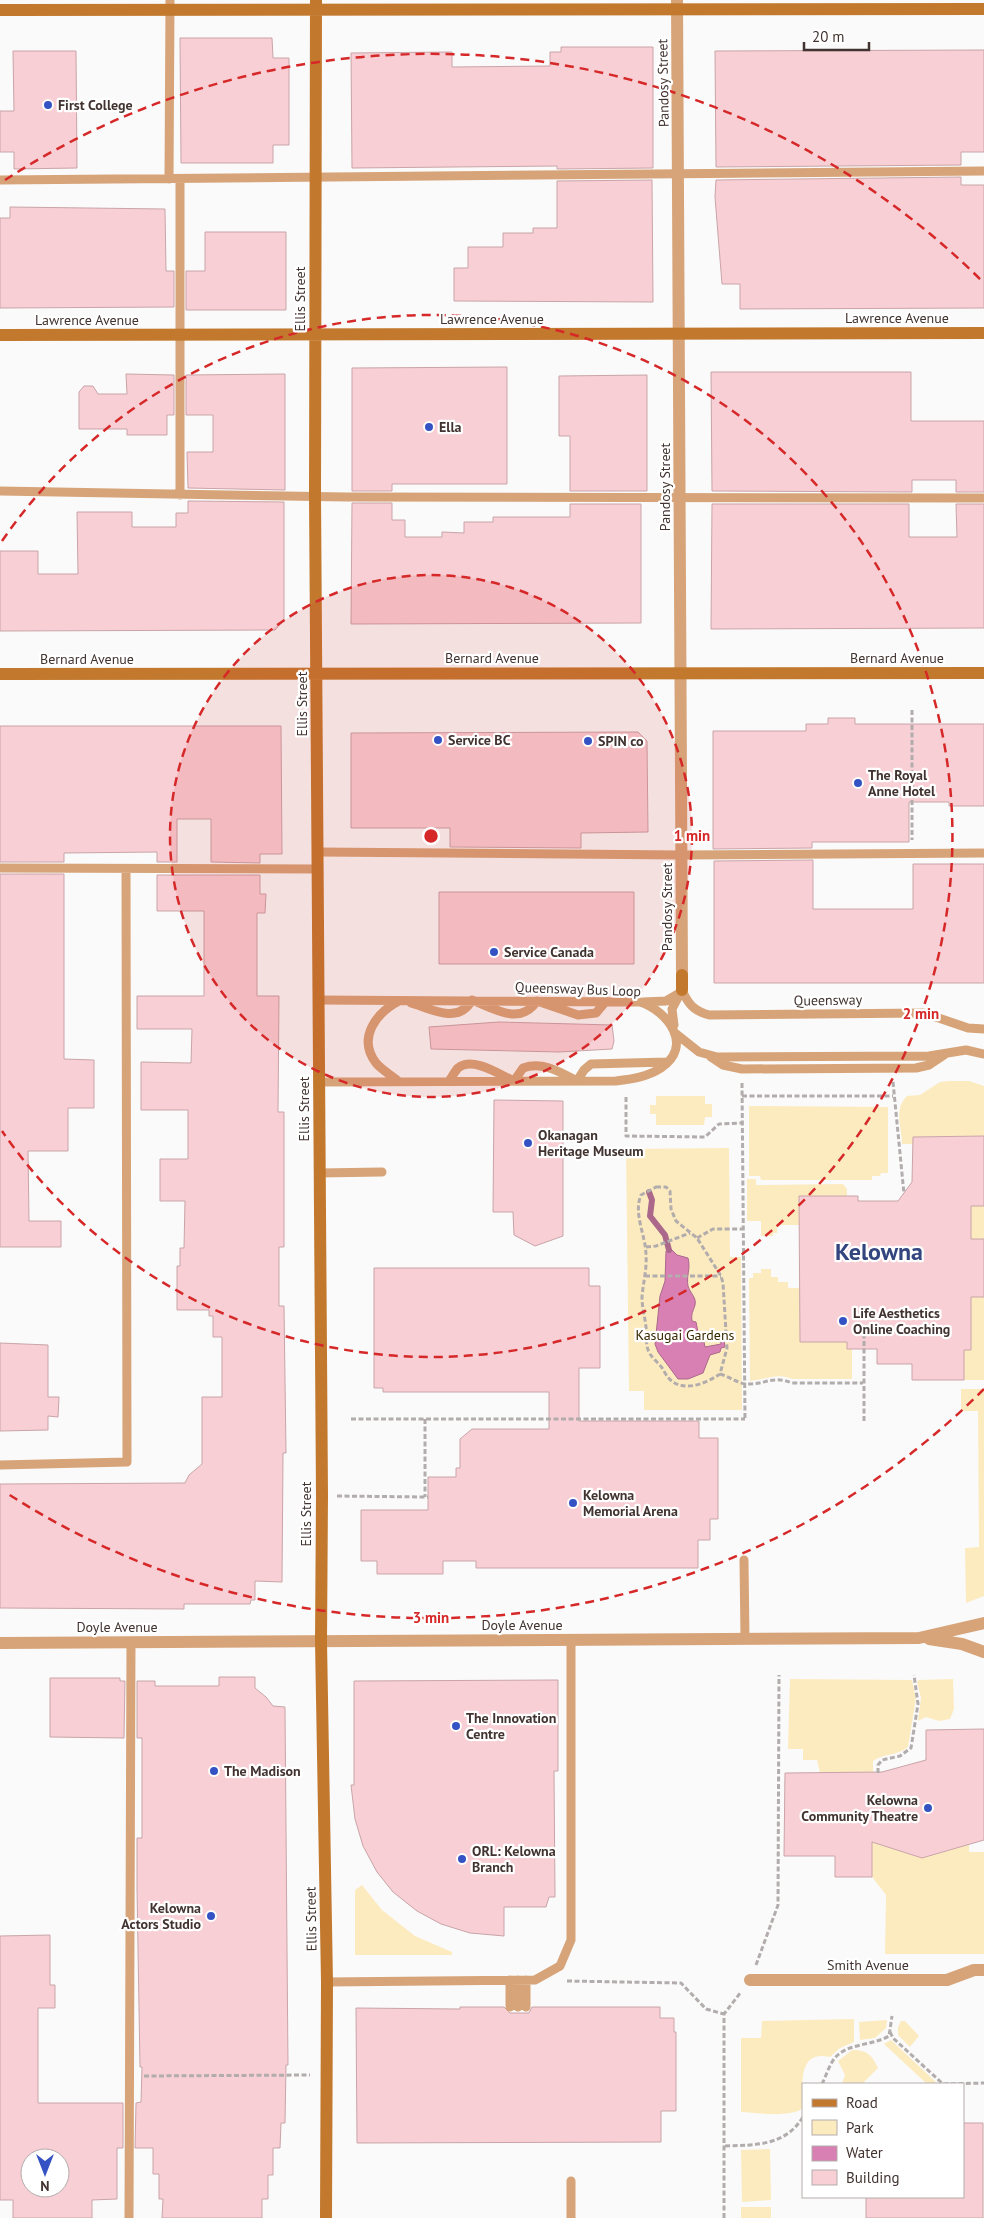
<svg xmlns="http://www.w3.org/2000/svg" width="984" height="2218" font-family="'PT Sans',sans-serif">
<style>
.green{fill:#fdebc0}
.water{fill:#d87fb3;stroke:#ab688b}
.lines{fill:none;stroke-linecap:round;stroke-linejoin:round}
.stream{stroke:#ab688b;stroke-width:6}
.building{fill:#f7cfd4;stroke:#c9a4a8;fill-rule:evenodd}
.path{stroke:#b2adac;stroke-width:3;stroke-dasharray:5 2.5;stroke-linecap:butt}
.lane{stroke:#d7a479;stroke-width:9}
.street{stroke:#d7a479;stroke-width:12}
.secondary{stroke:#c2792e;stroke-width:12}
.ring{fill:none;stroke:#d62828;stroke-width:2.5;stroke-dasharray:9 6}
.poi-dot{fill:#3452c3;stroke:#fff;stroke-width:2}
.labels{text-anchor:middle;stroke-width:4.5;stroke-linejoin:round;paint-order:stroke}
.street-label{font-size:14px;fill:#41332f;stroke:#fff}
.poi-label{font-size:14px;font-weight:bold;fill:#41332f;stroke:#fff;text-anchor:start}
.park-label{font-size:14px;fill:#382800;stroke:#fff}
.town-label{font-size:24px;font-weight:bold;fill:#32457e;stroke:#fff}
.centre{fill:#d62828;stroke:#fff;stroke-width:2.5}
.ring-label{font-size:15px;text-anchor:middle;font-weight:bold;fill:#d62828;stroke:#fff;stroke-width:4.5;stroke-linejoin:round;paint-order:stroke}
</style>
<rect width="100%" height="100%" fill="#fafafa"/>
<path class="green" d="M 948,1081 L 969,1081 L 984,1086 L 984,1136 L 913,1137 L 913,1144 L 902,1144 C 902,1127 893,1110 907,1096 L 920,1095 L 940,1082 Z
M 656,1096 L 705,1096 L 705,1104 L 712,1104 L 712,1117 L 705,1117 L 704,1125 L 656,1125 L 656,1114 L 650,1114 L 650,1105 L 656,1105 Z
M 749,1106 L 888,1107 L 888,1173 L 881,1173 L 880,1176 L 872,1176 L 872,1180 L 761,1180 L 760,1176 L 749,1176 Z
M 729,1148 L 730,1257 L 741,1257 L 742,1410 L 644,1410 L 644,1391 L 629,1391 L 626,1149 Z
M 747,1179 L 756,1179 L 756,1185 L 843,1184 L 847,1189 L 847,1196 L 800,1225 L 777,1225 L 777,1233 L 773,1233 L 773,1236 L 761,1236 L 761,1221 L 747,1221 Z
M 971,1206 L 984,1206 L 984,1239 L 971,1239 Z
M 761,1269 L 771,1269 L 771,1277 L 778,1277 L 778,1282 L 788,1282 L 788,1288 L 800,1288 L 847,1342 L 847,1349 L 852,1349 L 852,1379 L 792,1379 C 777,1372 765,1380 750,1381 L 749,1278 L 753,1278 L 753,1273 L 761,1273 Z
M 970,1297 L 984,1297 L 984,1380 L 964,1380 L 964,1350 Z
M 961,1389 L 984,1389 L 984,1596 L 966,1603 L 965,1548 L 979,1547 L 978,1411 L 961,1411 Z
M 790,1679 L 912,1680 L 916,1698 L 908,1747 C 898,1756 884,1753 873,1761 L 873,1774 L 871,1772 L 834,1772 L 821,1777 L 817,1760 L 803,1760 L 803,1749 L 788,1749 Z
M 953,1679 L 954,1709 L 950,1719 L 939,1721 L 926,1717 L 918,1721 L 921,1698 L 917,1682 L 919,1680 Z
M 872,1842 L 922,1858 L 951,1850 L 953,1845 L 969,1845 L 969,1852 L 984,1852 L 984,1954 L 885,1954 L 886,1895 L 872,1877 Z
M 362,1885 L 382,1910 L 415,1936 L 452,1952 L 452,1955 L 355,1955 L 355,1890 Z
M 854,2019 L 854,2042 L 840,2048 L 830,2057 C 796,2049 803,2088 803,2108 C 791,2118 757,2113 741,2112 L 741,2038 L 761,2038 L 762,2021 Z
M 887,2020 L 886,2028 L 875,2038 L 860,2040 L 859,2022 Z
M 901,2021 L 905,2021 L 919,2036 L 910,2047 L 898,2035 L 898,2027 Z
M 891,2040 L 938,2084 L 927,2084 L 884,2044 Z
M 852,2050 C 867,2050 872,2055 878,2068 L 862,2084 L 842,2084 L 845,2075 L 838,2061 Z
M 770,2149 L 771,2200 L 742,2202 L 741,2150 Z
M 741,2207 L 771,2207 L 771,2218 L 741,2218 Z"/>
<path class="water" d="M 671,1249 L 677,1255 L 688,1258 C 691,1269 686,1276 688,1286 C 690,1293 697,1298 695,1305 C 693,1312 691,1313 692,1321 L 696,1322 L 700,1342 L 704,1342 L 705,1347 L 721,1344 L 720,1334 L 723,1333 L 725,1347 L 721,1348 L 720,1352 L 710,1355 L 703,1373 L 688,1379 L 678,1379 L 658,1352 L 655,1344 L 660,1296 L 665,1281 L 666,1251 Z"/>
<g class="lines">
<path class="stream" d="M 649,1192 L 652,1200 L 650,1216 L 665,1235 L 669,1250"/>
</g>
<path class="building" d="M 180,38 L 272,38 L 273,58 L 289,58 L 289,145 L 273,145 L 273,163 L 181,163 Z
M 561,47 L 653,47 L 653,168 L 557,169 L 557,166 L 352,168 L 351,53 L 452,52 L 452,67 L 550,66 L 550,52 L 561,52 Z
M 984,50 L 984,152 L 961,152 L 961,165 L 716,167 L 715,51 Z
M 13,51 L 76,51 L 77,168 L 14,169 L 14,152 L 0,152 L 0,111 L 14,111 Z
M 961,177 L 961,185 L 984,185 L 984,308 L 740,309 L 740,284 L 722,284 L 715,197 L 716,180 Z
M 652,180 L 653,302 L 454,301 L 454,268 L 468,268 L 468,247 L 503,247 L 503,233 L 533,233 L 533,228 L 557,228 L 557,181 Z
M 10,207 L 165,209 L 166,271 L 174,271 L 174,307 L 0,308 L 0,218 L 10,218 Z
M 205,232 L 286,232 L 286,310 L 186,310 L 186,271 L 205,271 Z
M 507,367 L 507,484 L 392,484 L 392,491 L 352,491 L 352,368 Z
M 711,372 L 911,372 L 911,421 L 984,421 L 984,492 L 956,492 L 956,480 L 912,480 L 912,492 L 712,491 Z
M 126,374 L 174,375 L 174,415 L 167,415 L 167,435 L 127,435 L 127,429 L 79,429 L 79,392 L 84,386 L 93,386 L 98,394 L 127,394 Z
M 285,374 L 285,490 L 188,488 L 187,452 L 213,452 L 213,415 L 186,415 L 186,375 Z
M 647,375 L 647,491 L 570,491 L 570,436 L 559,436 L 559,376 Z
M 188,501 L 284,502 L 284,620 L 275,630 L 0,631 L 0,551 L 38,551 L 38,574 L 78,574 L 77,512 L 132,512 L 132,527 L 176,527 L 176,513 L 188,513 Z
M 352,503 L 392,503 L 392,520 L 405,520 L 405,537 L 442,537 L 442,532 L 464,533 L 464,522 L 493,522 L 493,517 L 570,517 L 570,504 L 641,504 L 641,623 L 351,624 Z
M 712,504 L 909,504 L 909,537 L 957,537 L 956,504 L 984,504 L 984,628 L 711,629 Z
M 828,718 L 855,718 L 855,724 L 984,724 L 984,806 L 949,806 L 949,802 L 909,802 L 909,842 L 812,842 L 812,848 L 713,849 L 713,731 L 806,731 L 806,724 L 828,724 Z
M 0,726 L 281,726 L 282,854 L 260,854 L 260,863 L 211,862 L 211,819 L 177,819 L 177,862 L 157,862 L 157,852 L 64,853 L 64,862 L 0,862 Z
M 638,732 L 647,741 L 648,832 L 581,833 L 581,848 L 450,847 L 450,828 L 351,828 L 351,733 Z
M 813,860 L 813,909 L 913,909 L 913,864 L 984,864 L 984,983 L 714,983 L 714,861 Z
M 0,874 L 64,874 L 64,1059 L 94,1060 L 94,1108 L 68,1108 L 68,1151 L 28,1151 L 29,1221 L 61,1221 L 61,1247 L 0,1247 Z
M 157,875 L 260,875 L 260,894 L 266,894 L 265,913 L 257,913 L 257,996 L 279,996 L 278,1112 L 284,1112 L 284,1247 L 279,1247 L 279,1306 L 284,1306 L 286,1453 L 283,1453 L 282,1582 L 255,1581 L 255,1600 L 251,1600 L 250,1604 L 184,1604 L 184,1609 L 0,1608 L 0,1484 L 185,1483 L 189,1475 L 202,1464 L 202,1397 L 222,1397 L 222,1337 L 213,1337 L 213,1316 L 209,1316 L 209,1310 L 177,1310 L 177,1266 L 180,1266 L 180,1248 L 184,1248 L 185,1201 L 160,1201 L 160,1159 L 188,1159 L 188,1110 L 141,1110 L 141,1062 L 191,1063 L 192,1029 L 137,1029 L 137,996 L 204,996 L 204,911 L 157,911 Z
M 439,892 L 634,892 L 634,964 L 439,964 Z
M 499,1022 L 612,1025 L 614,1041 L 612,1049 L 559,1052 L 431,1049 L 429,1027 Z
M 494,1100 L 563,1101 L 563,1236 L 535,1246 L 514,1235 L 513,1212 L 493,1212 Z
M 984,1136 L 984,1206 L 971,1206 L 971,1239 L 984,1239 L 984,1297 L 971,1297 L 971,1350 L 964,1350 L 964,1380 L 912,1380 L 912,1364 L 877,1364 L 877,1349 L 847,1349 L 847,1342 L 800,1342 L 799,1196 L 858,1196 L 858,1201 L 898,1201 L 912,1182 L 913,1137 Z
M 374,1268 L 589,1268 L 589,1286 L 600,1286 L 600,1368 L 579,1368 L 579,1421 L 699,1421 L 699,1438 L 718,1438 L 718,1519 L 710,1519 L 710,1540 L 698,1540 L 698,1568 L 476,1568 L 476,1561 L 443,1561 L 443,1574 L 377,1574 L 377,1561 L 361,1561 L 361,1510 L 428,1510 L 428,1477 L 456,1477 L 456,1468 L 460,1468 L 460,1439 L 472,1429 L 549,1429 L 549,1392 L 383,1392 L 383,1388 L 374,1388 Z
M 0,1343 L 48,1345 L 48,1397 L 59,1397 L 58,1417 L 48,1416 L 48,1430 L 0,1431 Z
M 219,1677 L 255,1677 L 255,1688 L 266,1697 L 273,1706 L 285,1707 L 288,2065 L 286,2065 L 285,2123 L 281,2123 L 280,2148 L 273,2148 L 273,2175 L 268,2175 L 268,2199 L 262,2199 L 262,2218 L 162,2218 L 163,2199 L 159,2199 L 159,2174 L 153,2174 L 153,2148 L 135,2148 L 136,2103 L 141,2102 L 142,2067 L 140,2067 L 137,1888 L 137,1838 L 142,1838 L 142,1738 L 137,1738 L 137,1681 L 155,1681 L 155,1686 L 219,1686 Z
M 50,1678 L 120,1678 L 120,1681 L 125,1681 L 124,1738 L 50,1737 Z
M 558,1680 L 558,1771 L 554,1771 L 555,1897 L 549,1897 L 546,1907 L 504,1907 L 504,1936 L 470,1933 L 441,1924 L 417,1911 L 393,1892 L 377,1872 L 363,1846 L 355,1819 L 351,1785 L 354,1785 L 354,1681 Z
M 984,1729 L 984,1840 L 922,1858 L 872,1842 L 872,1877 L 835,1877 L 835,1856 L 784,1856 L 785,1773 L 882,1772 L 926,1760 L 926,1730 Z
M 50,1935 L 50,1985 L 55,1985 L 55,2008 L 38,2008 L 38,2103 L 123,2103 L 123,2148 L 117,2148 L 117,2199 L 92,2200 L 92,2218 L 13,2218 L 13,2200 L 0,2200 L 0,1936 ZM 30,2158 L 60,2158 L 60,2188 L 30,2188 Z
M 460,2007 L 504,2007 L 510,2013 L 529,2013 L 532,2007 L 660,2007 L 660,2018 L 674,2018 L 674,2032 L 676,2032 L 676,2111 L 661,2111 L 661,2142 L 357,2143 L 356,2008 L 460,2009 Z
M 963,2123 L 983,2123 L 983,2218 L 866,2218 L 866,2197 L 963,2197 Z"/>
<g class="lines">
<path class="path" d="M 912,710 L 912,840
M 893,1082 L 904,1194
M 742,1083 L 745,1420
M 742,1096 L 893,1096
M 626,1097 L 626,1136 L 705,1137 L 719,1124 L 742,1123
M 656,1187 L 666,1187 L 670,1191 L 671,1209 L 676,1221 L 697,1238 L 721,1276 L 723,1283 L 727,1348 L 720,1374 C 702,1386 676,1395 664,1371 C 661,1365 654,1360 650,1354 C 645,1346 647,1336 646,1327 C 645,1317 642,1308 642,1297 C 643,1283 647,1270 646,1255 C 646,1236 633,1214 641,1195 Z
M 697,1238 L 713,1229 L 744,1229
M 646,1247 L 656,1246 L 690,1233
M 645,1276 L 721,1276
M 720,1374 C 728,1376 737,1383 746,1384 C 764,1385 773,1375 792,1383 L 863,1383
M 351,1419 L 745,1419
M 425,1419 L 425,1497
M 864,1421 L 864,1334
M 337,1496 L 428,1497
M 878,1773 L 878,1765 L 882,1760 L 900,1756 L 911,1748 L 918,1704 L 914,1675
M 756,1965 L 778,1905 L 779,1675
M 567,1981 L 681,1983 L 706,2009 L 724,2014
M 890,2032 L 893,2038 L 943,2084 L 984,2083
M 144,2076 L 310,2075
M 822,2084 C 826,2076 829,2066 834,2059 C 846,2043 872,2046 889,2036 L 892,2016
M 725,2146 C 756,2145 785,2146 803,2117
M 724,2218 L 724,2014 L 741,1992"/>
<path class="lane" d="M 169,179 L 170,0
M 180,179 L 180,495
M 0,180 L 984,171
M 0,491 L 346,497 L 984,498
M 318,852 L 682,855 L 984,853
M 0,868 L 318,869
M 682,990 C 688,1004 694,1011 709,1015 L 924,1013 L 968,1028 L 984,1029
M 643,1002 L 666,1001 L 678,994
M 411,1003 C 432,1009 458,1025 472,1000 C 495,1009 520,1026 537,1001 L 578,1015 L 596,1013 L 606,1001
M 674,1025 L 672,1009 L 682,990
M 675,1033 L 699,1052 L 717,1057 L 929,1056 L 966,1050 L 984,1054
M 711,1057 L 723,1065 L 742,1069 L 916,1068 L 929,1065 L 944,1055
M 398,1081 C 391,1075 382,1070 376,1063 C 357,1038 376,1013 399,1001
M 449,1081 C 452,1077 455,1071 458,1068 C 473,1056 500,1075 514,1081 L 523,1068 C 543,1061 560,1072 577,1081 L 584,1070 L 591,1064 L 667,1062
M 319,1082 L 616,1081 C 632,1079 647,1077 661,1068 C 694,1046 668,1011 640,1002 L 319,1000
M 319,1173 L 382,1172
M 0,1465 L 127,1462 L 126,869
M 744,1560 L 745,1639
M 510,1980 L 510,2007
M 518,1980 L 518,2007
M 526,1980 L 526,2007
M 327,1982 L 535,1980 L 560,1966 L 571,1940 L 571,1640
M 571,2181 L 571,2218
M 129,2218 L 131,1642"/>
<path class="street" d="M 677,0 L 682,975
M 929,1639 L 962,1644 L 984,1652
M 0,1643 L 919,1638 L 984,1623
M 750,1980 L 947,1980 L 974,1970 L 984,1970"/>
<path class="secondary" d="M 316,0 L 315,496 L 322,1496 L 321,1641 L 327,1982 L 326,2218
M 0,10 L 984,9
M 0,335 L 984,333
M 0,674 L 984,673
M 682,990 L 682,975"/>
</g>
<circle cx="431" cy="836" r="261" fill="#d62828" fill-opacity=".12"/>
<g class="ring">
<circle cx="431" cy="836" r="261"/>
<path d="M2 541A521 521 0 1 1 2 1131"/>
<path d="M984 1389A782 782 0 0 1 5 1492M5 180A782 782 0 0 1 984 283"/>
</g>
<g class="poi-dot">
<circle cx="48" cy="105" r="5"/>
<circle cx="429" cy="427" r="5"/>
<circle cx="438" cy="740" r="5"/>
<circle cx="588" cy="741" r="5"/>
<circle cx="858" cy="783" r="5"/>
<circle cx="494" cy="952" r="5"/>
<circle cx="528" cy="1143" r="5"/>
<circle cx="843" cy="1321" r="5"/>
<circle cx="573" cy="1503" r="5"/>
<circle cx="456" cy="1726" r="5"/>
<circle cx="214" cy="1771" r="5"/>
<circle cx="928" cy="1808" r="5"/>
<circle cx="462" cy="1859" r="5"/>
<circle cx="211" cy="1916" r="5"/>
</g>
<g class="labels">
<g class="street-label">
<text transform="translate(663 83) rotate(-91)" y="5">Pandosy Street</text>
<text transform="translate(300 299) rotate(-90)" y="5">Ellis Street</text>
<text x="897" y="323">Lawrence Avenue</text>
<text x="492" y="324">Lawrence Avenue</text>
<text x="87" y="325">Lawrence Avenue</text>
<text transform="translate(665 487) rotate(-90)" y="5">Pandosy Street</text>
<text x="492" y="663">Bernard Avenue</text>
<text x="897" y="663">Bernard Avenue</text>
<text x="87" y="664">Bernard Avenue</text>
<text transform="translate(302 704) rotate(-90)" y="5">Ellis Street</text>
<text transform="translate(667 907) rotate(-90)" y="5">Pandosy Street</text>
<text transform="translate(578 989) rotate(2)" y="5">Queensway Bus Loop</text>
<text transform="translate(828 1000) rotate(-1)" y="5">Queensway</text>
<text transform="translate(304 1109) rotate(-90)" y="5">Ellis Street</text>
<text transform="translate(306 1514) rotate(-90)" y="5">Ellis Street</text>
<text x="522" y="1630">Doyle Avenue</text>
<text x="117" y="1632">Doyle Avenue</text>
<text transform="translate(311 1919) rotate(-91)" y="5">Ellis Street</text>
<text x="868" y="1970">Smith Avenue</text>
</g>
<g class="poi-label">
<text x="58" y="110">First College</text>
<text x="439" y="432">Ella</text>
<text x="448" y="745">Service BC</text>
<text x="598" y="746">SPIN co</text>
<text x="868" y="780">The Royal<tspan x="868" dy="16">Anne Hotel</tspan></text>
<text x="504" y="957">Service Canada</text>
<text x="538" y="1140">Okanagan<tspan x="538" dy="16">Heritage Museum</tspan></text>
<text x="853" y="1318">Life Aesthetics<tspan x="853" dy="16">Online Coaching</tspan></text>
<text x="583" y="1500">Kelowna<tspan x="583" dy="16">Memorial Arena</tspan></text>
<text x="466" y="1723">The Innovation<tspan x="466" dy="16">Centre</tspan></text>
<text x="224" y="1776">The Madison</text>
<text x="918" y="1805" text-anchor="end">Kelowna<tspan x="918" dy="16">Community Theatre</tspan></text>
<text x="472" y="1856">ORL: Kelowna<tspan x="472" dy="16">Branch</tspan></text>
<text x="201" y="1913" text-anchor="end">Kelowna<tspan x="201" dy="16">Actors Studio</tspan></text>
</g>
<g class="park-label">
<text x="685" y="1340">Kasugai Gardens</text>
</g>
<g class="town-label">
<text x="879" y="1260">Kelowna</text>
</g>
</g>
<circle cx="431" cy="836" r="8" class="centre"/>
<g class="ring-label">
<text x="692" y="841">1 min</text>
<text x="921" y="1019">2 min</text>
<text x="431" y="1623">3 min</text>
</g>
<rect x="802" y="2083" width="162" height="115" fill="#ffffff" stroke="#b3adac"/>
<rect x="812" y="2099" width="25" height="8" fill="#c2792e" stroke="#b3adac"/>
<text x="846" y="2108" font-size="15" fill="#41332f">Road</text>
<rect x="812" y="2120" width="25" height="15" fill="#fdebc0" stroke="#b3adac"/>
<text x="846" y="2133" font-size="15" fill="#41332f">Park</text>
<rect x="812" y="2146" width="25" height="15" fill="#d87fb3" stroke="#b3adac"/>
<text x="846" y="2158" font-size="15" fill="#41332f">Water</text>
<rect x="812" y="2170" width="25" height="15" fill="#f7cfd4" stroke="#b3adac"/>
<text x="846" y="2183" font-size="15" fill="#41332f">Building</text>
<g transform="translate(45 2173) rotate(180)"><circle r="24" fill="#ffffff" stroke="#b3adac"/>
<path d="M0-4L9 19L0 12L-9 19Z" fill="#3452c3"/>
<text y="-8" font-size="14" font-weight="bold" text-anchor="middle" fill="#41332f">N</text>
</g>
<path d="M804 42v8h65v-8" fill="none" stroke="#41332f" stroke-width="2.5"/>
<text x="812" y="42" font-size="15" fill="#41332f" stroke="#ffffff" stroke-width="4" paint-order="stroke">20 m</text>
</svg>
